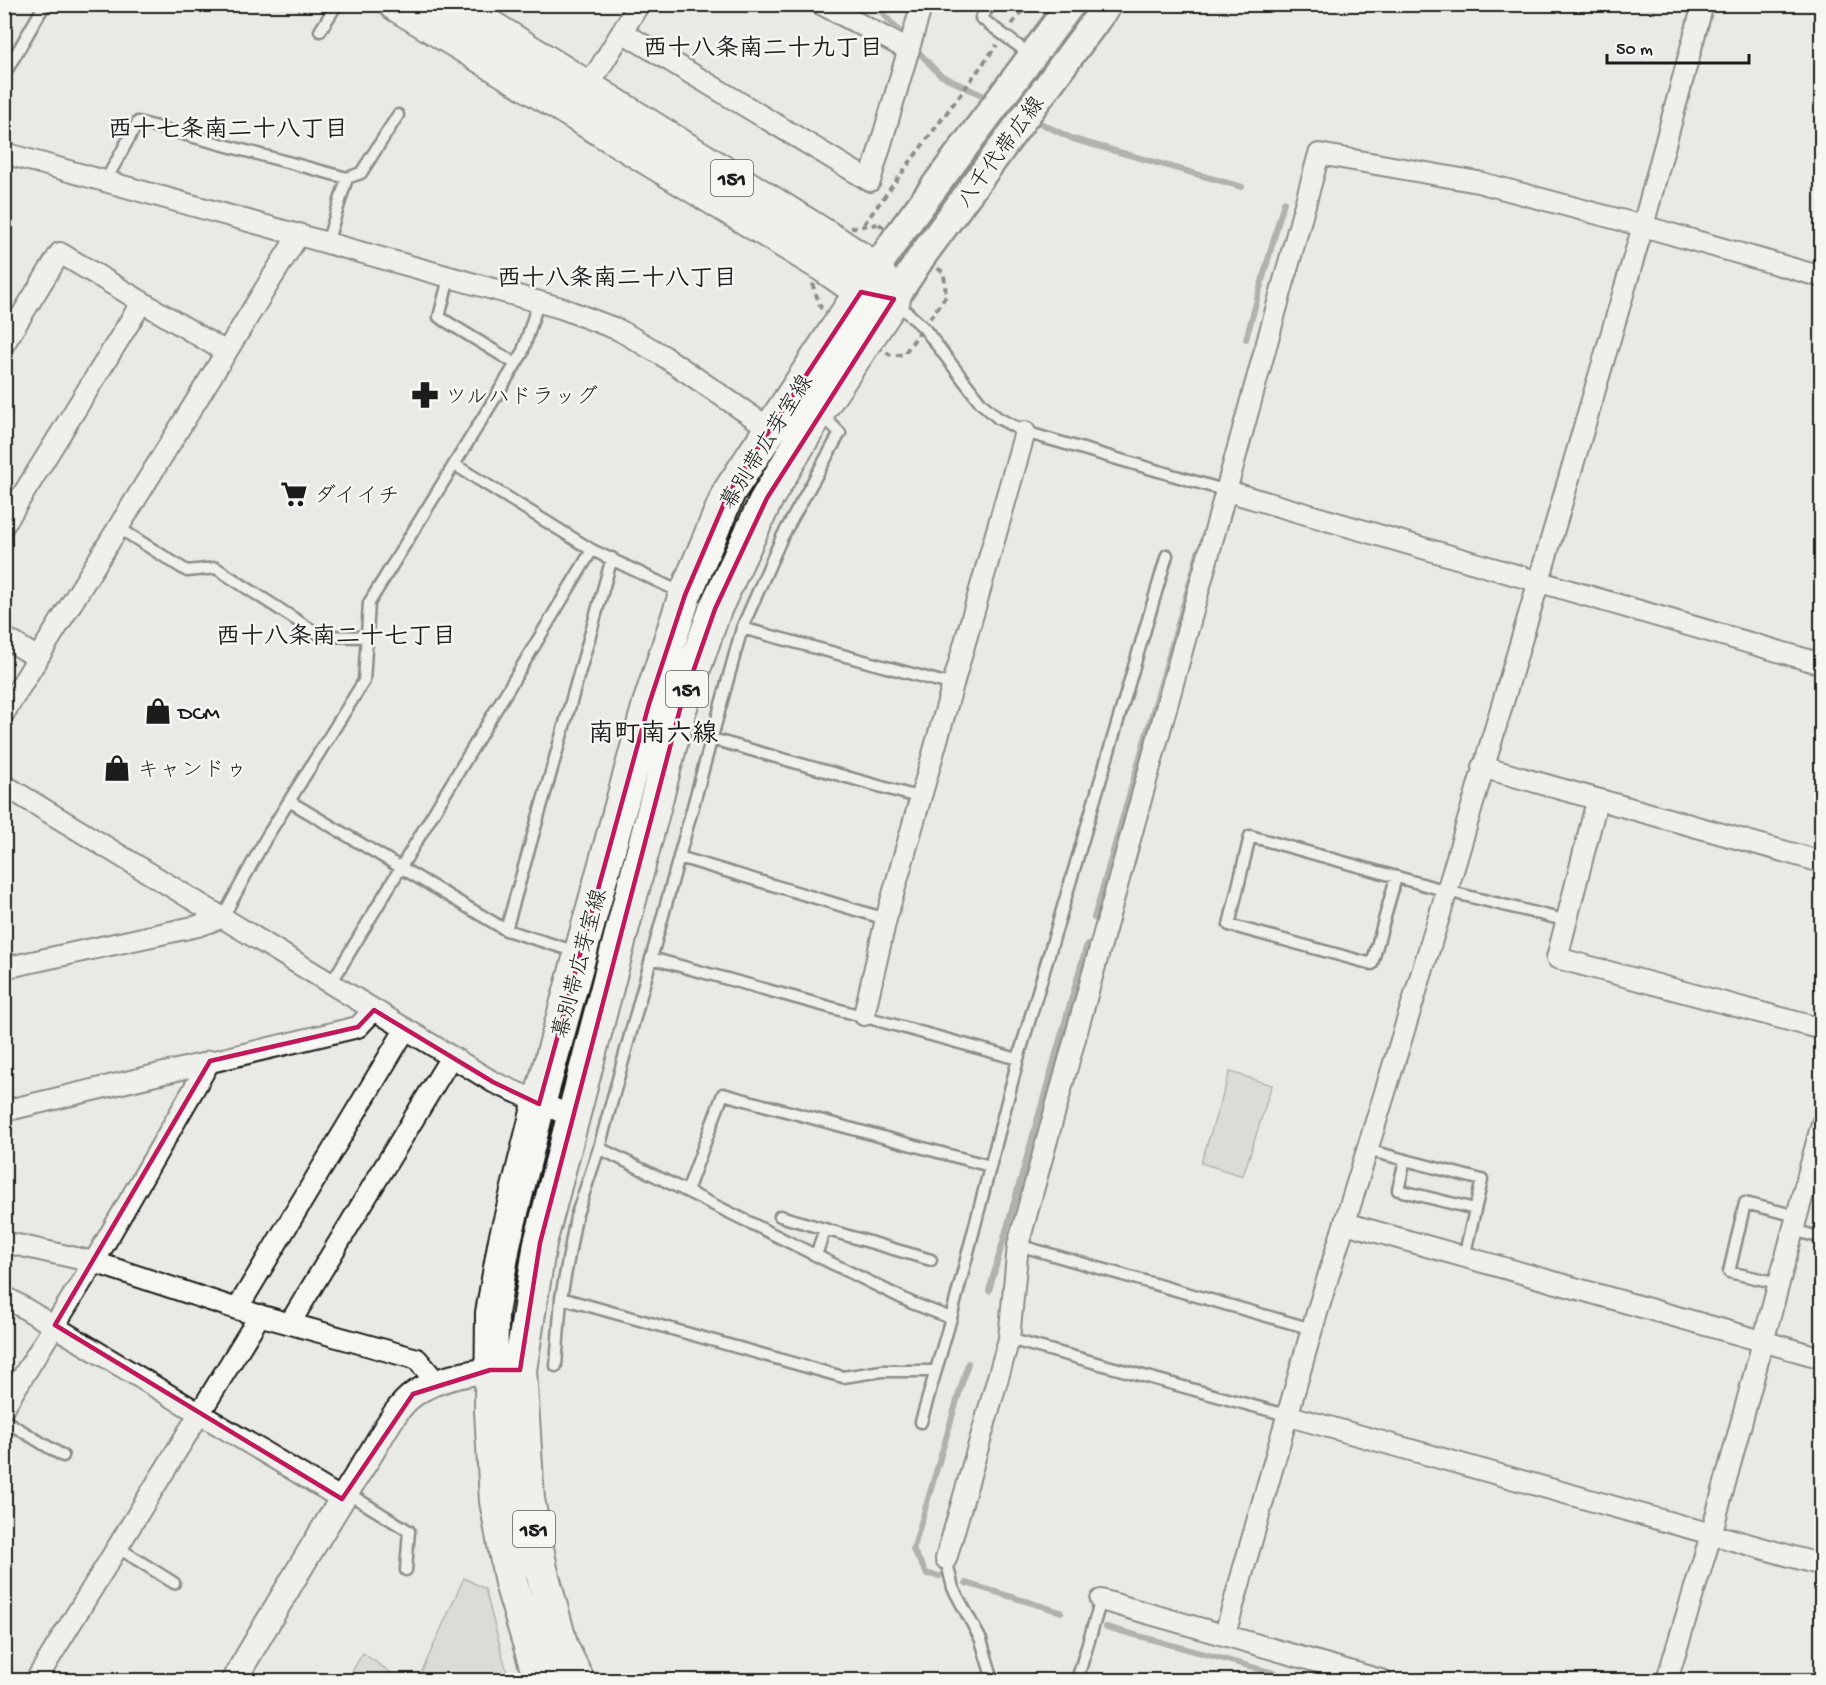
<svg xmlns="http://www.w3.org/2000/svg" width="1826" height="1685" font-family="'Gochi Hand','Klee One',sans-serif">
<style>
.green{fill:#cbcbc7;stroke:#747472;stroke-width:1.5}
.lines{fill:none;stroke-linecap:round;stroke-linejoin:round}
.stream{stroke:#6d6d6c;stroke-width:6}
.service-casing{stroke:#1c1c1c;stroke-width:15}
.minor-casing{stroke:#1c1c1c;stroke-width:24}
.tertiary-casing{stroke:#1c1c1c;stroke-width:28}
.secondary-casing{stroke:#1c1c1c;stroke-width:32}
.primary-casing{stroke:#1c1c1c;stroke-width:36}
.path{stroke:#1c1c1c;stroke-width:4;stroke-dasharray:6 4.5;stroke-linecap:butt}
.service{stroke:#f6f6f2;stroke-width:10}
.minor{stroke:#f6f6f2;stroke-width:20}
.tertiary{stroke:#f6f6f2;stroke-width:24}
.secondary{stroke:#f6f6f2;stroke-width:27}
.primary{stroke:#f6f6f2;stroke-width:32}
.marked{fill:none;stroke:#c2185b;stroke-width:4.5;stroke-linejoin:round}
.labels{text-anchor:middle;stroke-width:5;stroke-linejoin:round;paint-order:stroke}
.shield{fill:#f6f6f2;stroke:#5d5d5c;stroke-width:1.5}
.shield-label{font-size:21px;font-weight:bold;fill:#1c1c1c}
.street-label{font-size:22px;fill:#1c1c1c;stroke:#f6f6f2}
.poi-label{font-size:22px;fill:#1c1c1c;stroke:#f6f6f2;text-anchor:start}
.neighbourhood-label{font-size:24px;font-weight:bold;fill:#1c1c1c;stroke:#f6f6f2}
.quarter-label{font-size:26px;font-weight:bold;fill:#1c1c1c;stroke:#f6f6f2}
</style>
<rect width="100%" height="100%" fill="#e9e9e5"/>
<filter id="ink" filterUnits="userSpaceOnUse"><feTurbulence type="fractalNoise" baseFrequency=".0167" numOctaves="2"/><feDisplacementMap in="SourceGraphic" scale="12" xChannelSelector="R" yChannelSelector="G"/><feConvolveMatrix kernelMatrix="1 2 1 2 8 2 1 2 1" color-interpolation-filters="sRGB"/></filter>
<g filter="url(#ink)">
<path class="green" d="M 1230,1072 L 1272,1085 L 1243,1176 L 1201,1163 Z
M 464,1578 L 485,1589 L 509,1680 L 418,1680 Z
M 363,1653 L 401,1680 L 347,1680 Z"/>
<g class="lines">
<path class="stream" d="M 874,4 L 940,75 L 990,99
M 1032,119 L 1073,139 L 1242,187
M 1246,339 L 1284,202
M 1094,918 L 1199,550
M 989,1291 L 1087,944
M 940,1576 L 927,1574 L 913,1550 L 968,1363
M 966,1583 L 1061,1612
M 1106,1627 L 1300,1680"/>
<defs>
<path id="service" d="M 991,4 L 981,18 L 1032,56
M 320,31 L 337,4
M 4,75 L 45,4
M 347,178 L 361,173 L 398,115
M 106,180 L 138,122 L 347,178 L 327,243
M 449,278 L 439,317 L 516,364
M 896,302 L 924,328 L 981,403 L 998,418 L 1025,432 L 1227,491
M 455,465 L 592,550 L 682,593
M 119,528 L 187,571 L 216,568 L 321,636 L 367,637
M 742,628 L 953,685
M 712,739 L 921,798
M 289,801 L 506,930 L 577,952
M 679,857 L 886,919
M 1396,877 L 1372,964 L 1229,925 L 1250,836 L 1447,891 L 1568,921
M 223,917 L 266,838 L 364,681 L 369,603 L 522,354 L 538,303
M 506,930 L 612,558
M 651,958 L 1018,1059
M 330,985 L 592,550
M 599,1148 L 912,1303 L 951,1318
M 1367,1150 L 1482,1180 L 1464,1257
M 1405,1160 L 1398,1190 L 1475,1209
M 687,1191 L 723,1094 L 990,1166
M 780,1216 L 931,1260
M 1793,1230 L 1822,1238
M 1018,1245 L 1312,1329
M 816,1255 L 825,1229
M 1778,1283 L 1729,1272 L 1745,1203 L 1797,1216
M 561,1298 L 843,1377 L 882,1371 L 936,1371
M 1009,1339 L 1286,1415
M 556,1366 L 561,1298 L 576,1217 L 599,1148 L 742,628 L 782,537 L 840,433 L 821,414
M 4,1420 L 63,1456
M 921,1422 L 951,1318 L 1018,1059 L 1167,555
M 346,1492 L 409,1531 L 406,1570
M 117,1547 L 174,1583
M 946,1559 L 953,1588 L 981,1640 L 993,1680
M 1077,1680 L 1101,1600"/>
<path id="minor" d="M 821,4 L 909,50
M 622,32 L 870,181 L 922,4
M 582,97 L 639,4
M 4,153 L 561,308 L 619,330 L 662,355 L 769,428
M 4,344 L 60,253 L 226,352
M 1227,491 L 1822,664
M 4,525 L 142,302
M 4,637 L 38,658
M 4,713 L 299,234
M 1482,767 L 1822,862
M 4,785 L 493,1082 L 575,1118
M 1597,801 L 1557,958 L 1822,1029
M 4,968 L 198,926 L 223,917
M 864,1015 L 886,919 L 1025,432
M 4,1111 L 358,1027 L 374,1010
M 1345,1223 L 1822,1358
M 4,1242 L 94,1262 L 237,1309 L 417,1359 L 437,1383
M 4,1296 L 342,1499
M 237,1309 L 405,1030
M 290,1323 L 451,1057
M 4,1407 L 94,1262 L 210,1061
M 1286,1415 L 1822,1565
M 946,1559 L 1009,1339 L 1018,1245 L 1319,154 L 1478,182 L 1643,226 L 1822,277
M 1101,1600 L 1381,1680
M 1225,1634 L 1312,1329 L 1447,891 L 1538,584 L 1643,226 L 1703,4
M 36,1680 L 260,1315
M 1667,1680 L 1711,1535 L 1822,1123"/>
<path id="tertiary" d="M 234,1680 C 277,1606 320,1533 366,1461 C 380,1440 394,1408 414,1394 C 438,1377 478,1370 507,1370"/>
<path id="secondary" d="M 876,269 L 897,237 L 1071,4
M 894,299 L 922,256 L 1108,4"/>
<path id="primary" d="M 395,4 L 824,266 L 861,292 L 881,297
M 454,4 L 838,244 L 876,269 L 886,286
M 543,1680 L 535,1663 L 511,1583 L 496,1501 L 491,1410 L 492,1313 L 505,1240 L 539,1104 L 649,704 L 685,595 L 729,492 L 876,269
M 578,1680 L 562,1648 L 541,1569 L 528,1499 L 520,1370 L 540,1243 L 680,709 L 715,609 L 767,498 L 818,412 L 894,299"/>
</defs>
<use href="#service" class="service-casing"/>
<use href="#minor" class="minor-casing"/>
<use href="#tertiary" class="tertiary-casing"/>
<use href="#secondary" class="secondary-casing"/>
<use href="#primary" class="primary-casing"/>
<path class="path" d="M 1012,24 L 1027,4
M 864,224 L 997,45
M 879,224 L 944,273 L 946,296 L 904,354 L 892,356 L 821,308 L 813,286 L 849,228 Z"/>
<use href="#service" class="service"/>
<use href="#minor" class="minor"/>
<use href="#tertiary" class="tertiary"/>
<use href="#secondary" class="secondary"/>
<use href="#primary" class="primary"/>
</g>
</g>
<path d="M0 0H1826V1685H0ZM 861,292 L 894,299 L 767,498 L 715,609 L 680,709 L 540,1243 L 520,1370 L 490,1370 L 413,1394 L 342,1499 L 55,1325 L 210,1061 L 358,1027 L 374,1010 L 493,1082 L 539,1104 L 649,704 L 685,595 L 729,492 Z" fill="#e9e9e5" fill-opacity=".55" fill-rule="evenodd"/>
<path class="marked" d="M 861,292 L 894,299 L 767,498 L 715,609 L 680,709 L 540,1243 L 520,1370 L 490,1370 L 413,1394 L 342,1499 L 55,1325 L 210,1061 L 358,1027 L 374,1010 L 493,1082 L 539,1104 L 649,704 L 685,595 L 729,492 Z"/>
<defs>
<symbol id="pharmacy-bare" viewBox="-9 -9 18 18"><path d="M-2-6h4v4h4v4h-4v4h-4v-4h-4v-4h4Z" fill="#1c1c1c" stroke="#f6f6f2" stroke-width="2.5" paint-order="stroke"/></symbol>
<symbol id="supermarket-bare" viewBox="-9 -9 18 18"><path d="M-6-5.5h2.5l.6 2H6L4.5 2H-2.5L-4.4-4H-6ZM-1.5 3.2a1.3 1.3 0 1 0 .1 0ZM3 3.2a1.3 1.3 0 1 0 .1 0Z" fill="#1c1c1c" stroke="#f6f6f2" stroke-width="2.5" paint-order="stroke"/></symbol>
<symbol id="shop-bare" viewBox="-9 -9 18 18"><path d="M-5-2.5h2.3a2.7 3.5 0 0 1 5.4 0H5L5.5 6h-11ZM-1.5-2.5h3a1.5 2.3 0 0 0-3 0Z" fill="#1c1c1c" stroke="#f6f6f2" stroke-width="2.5" paint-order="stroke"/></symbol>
</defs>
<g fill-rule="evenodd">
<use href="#pharmacy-bare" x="406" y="376" width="38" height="38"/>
<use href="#supermarket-bare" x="275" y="475" width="38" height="38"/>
<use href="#shop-bare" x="139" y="692" width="38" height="38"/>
<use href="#shop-bare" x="98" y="749" width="38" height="38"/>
</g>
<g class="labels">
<g class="shield">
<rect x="711" y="160" width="42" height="36" rx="4.5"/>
<rect x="666" y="671" width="42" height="36" rx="4.5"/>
<rect x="513" y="1511" width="42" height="36" rx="4.5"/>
</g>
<g class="shield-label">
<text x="732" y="185">151</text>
<text x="687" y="696">151</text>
<text x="534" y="1536">151</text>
</g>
<g class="street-label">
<text transform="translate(999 151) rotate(-54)" y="8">八千代帯広線</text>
<text transform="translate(765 441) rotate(-58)" y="8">幕別帯広芽室線</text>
<text transform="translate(578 963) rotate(-75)" y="8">幕別帯広芽室線</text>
</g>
<g class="poi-label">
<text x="445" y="403">ツルハドラッグ</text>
<text x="314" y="502">ダイイチ</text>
<text x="178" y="719">DCM</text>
<text x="137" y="776">キャンドゥ</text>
</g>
<g class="neighbourhood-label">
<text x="763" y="55">西十八条南二十九丁目</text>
<text x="228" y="136">西十七条南二十八丁目</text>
<text x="617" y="285">西十八条南二十八丁目</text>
<text x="336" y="643">西十八条南二十七丁目</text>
</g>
<g class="quarter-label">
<text x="653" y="741">南町南六線</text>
</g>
</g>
<rect width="1826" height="1685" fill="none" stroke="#f6f6f2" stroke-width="24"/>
<rect x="12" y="12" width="1802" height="1661" fill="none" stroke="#1c1c1c" stroke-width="2" filter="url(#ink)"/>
<path d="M1607 54v9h142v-9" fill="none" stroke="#1c1c1c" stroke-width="3"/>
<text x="1616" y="54" font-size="18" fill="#1c1c1c" stroke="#f6f6f2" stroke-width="4.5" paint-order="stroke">50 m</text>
</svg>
